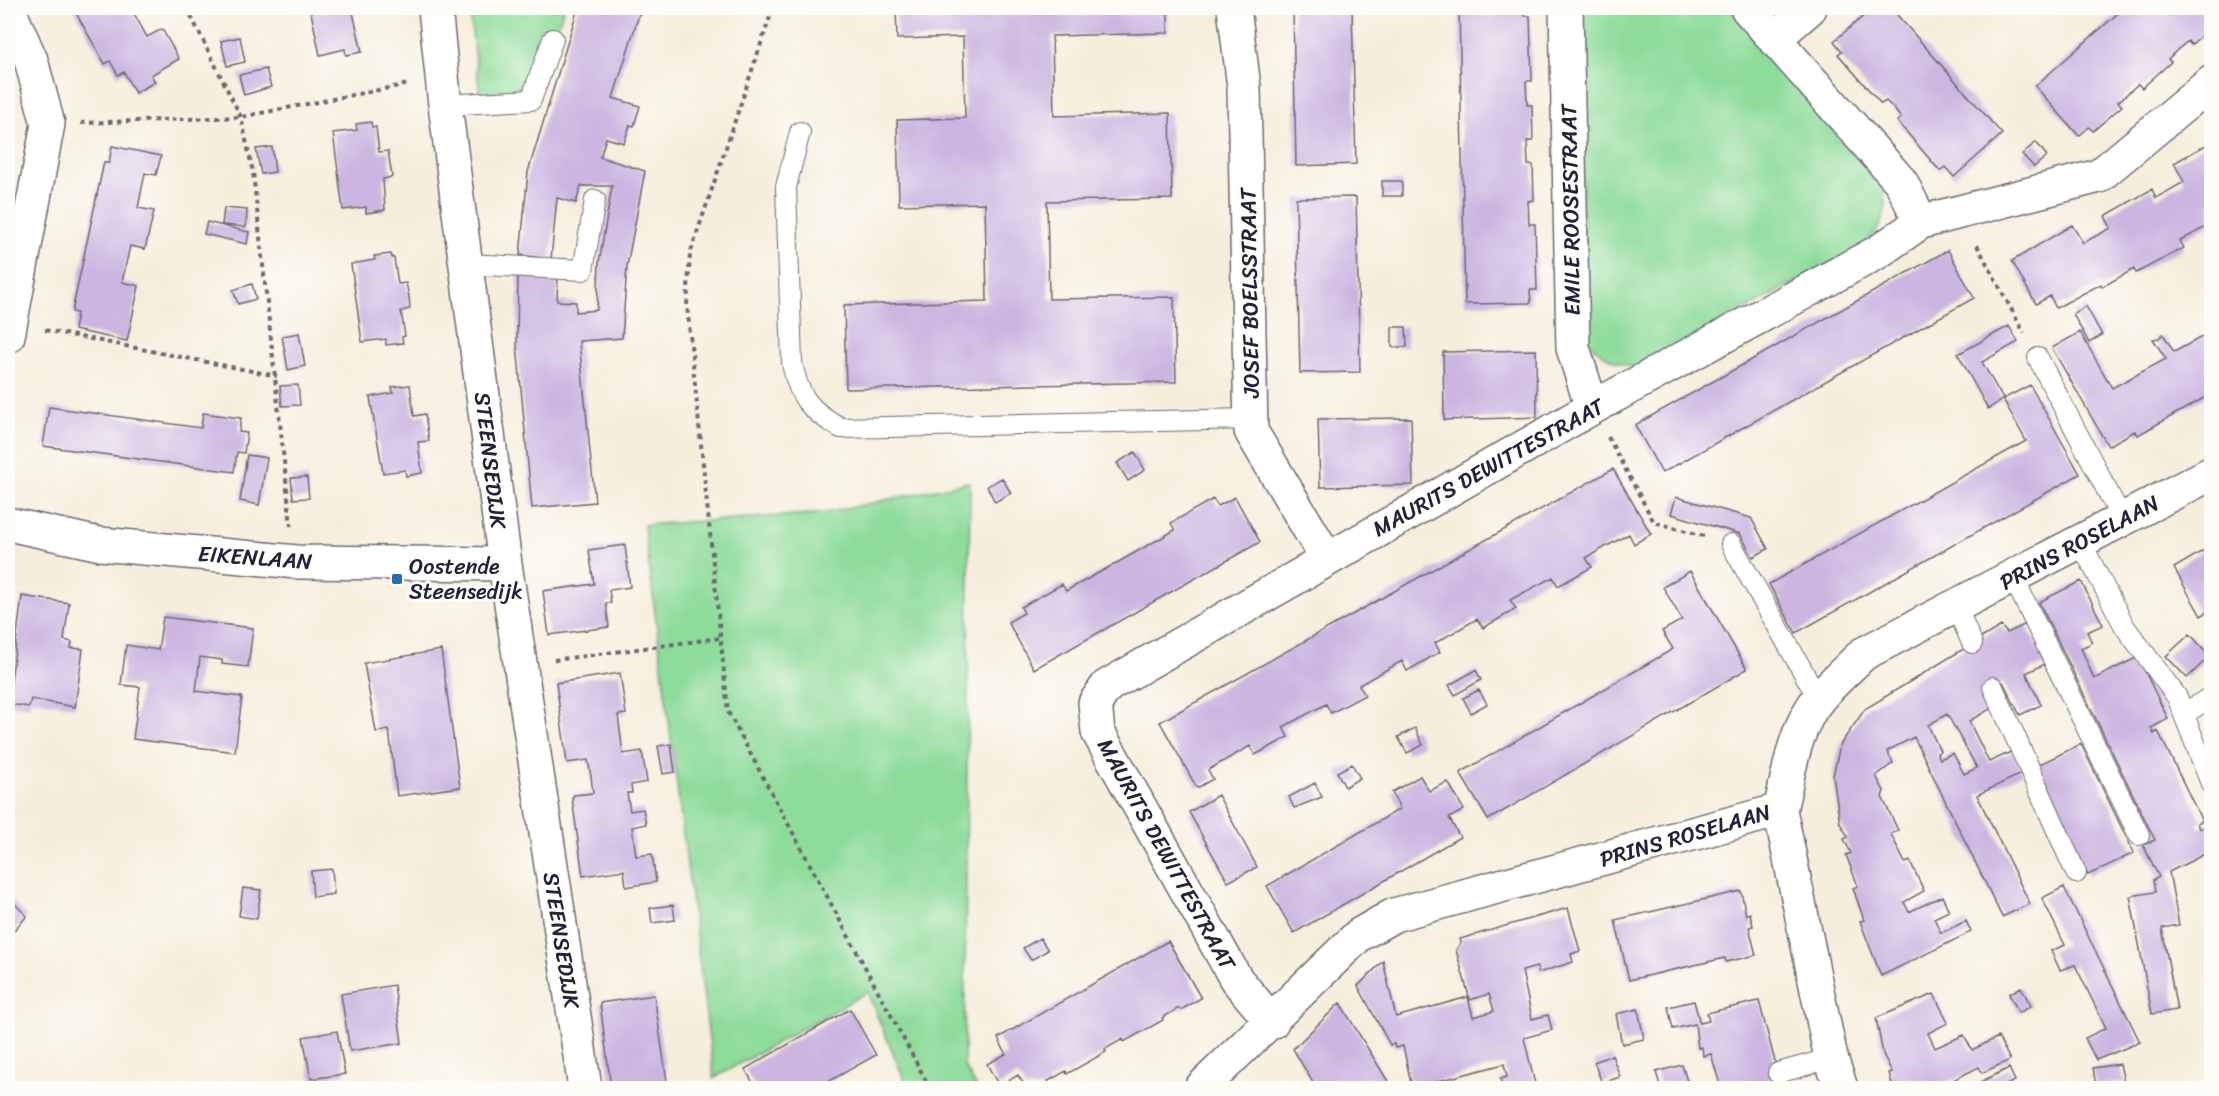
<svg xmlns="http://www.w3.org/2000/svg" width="2219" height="1096" font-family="Sriracha,sans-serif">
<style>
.green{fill:#8ddc9a;stroke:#587f6a;stroke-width:1.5}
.building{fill:#ccb6e1;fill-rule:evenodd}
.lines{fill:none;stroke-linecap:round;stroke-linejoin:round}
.lane-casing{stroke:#6c6973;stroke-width:22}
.street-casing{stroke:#6c6973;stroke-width:36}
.path{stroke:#6c6973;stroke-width:4;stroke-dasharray:4.5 4.5;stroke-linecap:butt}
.lane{stroke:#fff;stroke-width:20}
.street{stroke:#fff;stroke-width:33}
.poi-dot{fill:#1f6fb2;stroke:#fdfcf7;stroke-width:2}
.labels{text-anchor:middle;stroke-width:6;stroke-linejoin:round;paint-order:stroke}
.street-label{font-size:22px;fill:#22223b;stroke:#fdfcf7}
.poi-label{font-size:22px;fill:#22223b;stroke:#fdfcf7;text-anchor:start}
</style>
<rect width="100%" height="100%" fill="#fdfcf7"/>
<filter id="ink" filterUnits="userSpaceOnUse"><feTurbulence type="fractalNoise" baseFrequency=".0167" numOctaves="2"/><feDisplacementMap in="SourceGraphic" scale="12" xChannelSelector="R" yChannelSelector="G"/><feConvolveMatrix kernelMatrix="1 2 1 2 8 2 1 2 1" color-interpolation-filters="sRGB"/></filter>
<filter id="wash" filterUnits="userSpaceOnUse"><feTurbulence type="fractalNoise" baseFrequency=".008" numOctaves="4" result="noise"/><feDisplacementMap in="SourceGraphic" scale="24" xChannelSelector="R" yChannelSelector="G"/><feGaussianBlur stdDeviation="1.35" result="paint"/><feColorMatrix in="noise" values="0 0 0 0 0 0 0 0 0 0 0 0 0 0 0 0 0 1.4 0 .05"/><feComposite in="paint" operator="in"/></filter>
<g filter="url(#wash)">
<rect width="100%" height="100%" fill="#f5eedc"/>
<path class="green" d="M 469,8 L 564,8 L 557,29 L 546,26 L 530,80 L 516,89 L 480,95 Z
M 1578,8 L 1729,8 L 1883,189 C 1889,213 1881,228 1865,245 L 1636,368 C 1614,362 1601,356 1586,339 Z
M 970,482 L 964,1066 L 977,1088 L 908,1088 L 867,992 L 714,1078 L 644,525 L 825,513 Z"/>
<g id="blocks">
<path class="building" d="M 73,8 L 131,8 L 147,37 L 162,29 L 179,59 L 151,75 L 155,82 L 135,93 L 124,72 L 118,75 L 110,61 L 105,64 Z
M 310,8 L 352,8 L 362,52 L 346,55 L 345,49 L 320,55 Z
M 578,8 L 641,8 L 613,98 L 640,106 L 634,126 L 630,125 L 624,143 L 606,138 L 600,157 L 645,171 L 627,266 L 622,338 L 579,341 L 595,502 L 532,508 L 517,345 L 518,273 L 558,275 L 557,301 L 576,302 L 576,312 L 597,310 L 599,263 L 612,186 L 581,186 L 576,203 L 557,198 L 551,259 L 520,255 L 528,172 Z
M 896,8 L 1168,8 L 1168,33 L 1052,36 L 1054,116 L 1170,113 L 1172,199 L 1047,201 L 1049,299 L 1174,297 L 1176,382 L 846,389 L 844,305 L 987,301 L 985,203 L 899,205 L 897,120 L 965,118 L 963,37 L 897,39 Z
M 1293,8 L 1352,8 L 1356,164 L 1296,166 Z
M 1459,8 L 1525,8 L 1525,16 L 1530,16 L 1532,81 L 1526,81 L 1527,105 L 1532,105 L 1533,141 L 1527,141 L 1528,165 L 1533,165 L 1534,200 L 1528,201 L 1529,224 L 1535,224 L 1537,290 L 1530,290 L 1531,303 L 1465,304 Z
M 1873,8 L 1891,8 L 2002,134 L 1954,177 L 1945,167 L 1940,171 L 1897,121 L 1901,118 L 1894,109 L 1886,101 L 1881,104 L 1838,54 L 1842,51 L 1834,41 Z
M 2124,8 L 2211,8 L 2211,27 L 2191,45 L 2188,41 L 2177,50 L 2168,59 L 2171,62 L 2142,88 L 2138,84 L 2118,102 L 2122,106 L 2093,131 L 2089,127 L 2079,136 L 2035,86 Z
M 240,37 L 245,62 L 227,66 L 221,41 Z
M 266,69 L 271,87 L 244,95 L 239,75 Z
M 371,122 L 372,127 L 376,127 L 379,152 L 388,151 L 392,177 L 383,179 L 385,210 L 366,213 L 366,207 L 343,210 L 333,133 L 357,130 L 356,124 Z
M 2036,142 L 2047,156 L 2034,167 L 2022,154 Z
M 2211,142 L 2211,217 L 2208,219 L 2211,224 L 2180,241 L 2184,248 L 2136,273 L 2134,269 L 2102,287 L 2101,284 L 2056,308 L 2050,296 L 2036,304 L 2012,261 L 2072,225 L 2083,243 L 2111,228 L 2105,216 L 2152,189 L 2156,198 L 2184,182 L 2174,163 Z
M 112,146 L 161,156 L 156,175 L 145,173 L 138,208 L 154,211 L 145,249 L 130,246 L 122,282 L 139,286 L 127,341 L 74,330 L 77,313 L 72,312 L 104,162 L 109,163 Z
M 272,147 L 275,172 L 261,174 L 256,149 Z
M 1382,181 L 1402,181 L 1402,196 L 1382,196 Z
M 1356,197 L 1360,372 L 1300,373 L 1296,198 Z
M 224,208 L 247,210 L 246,227 L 222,225 Z
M 207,222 L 249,232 L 247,244 L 204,234 Z
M 1948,250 L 1974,298 L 1662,473 L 1635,425 Z
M 391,254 L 392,258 L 394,258 L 398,284 L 406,283 L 409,296 L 410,309 L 401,311 L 405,336 L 402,337 L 403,343 L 386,345 L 386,339 L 362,342 L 351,264 L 375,260 L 374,256 Z
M 252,284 L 256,299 L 238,304 L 233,290 Z
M 2086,306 L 2102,335 L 2089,343 L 2073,314 Z
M 2009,326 L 2018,342 L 1982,362 L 2003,399 L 1988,409 L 1958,354 Z
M 1392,327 L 1406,327 L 1407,347 L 1392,347 Z
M 2080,332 L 2112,388 L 2166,359 L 2153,339 L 2159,338 L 2163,334 L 2174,352 L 2211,332 L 2211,394 L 2138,435 L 2135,431 L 2108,446 L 2052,348 Z
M 299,333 L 305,366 L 288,370 L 282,336 Z
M 1536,350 L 1537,417 L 1444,420 L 1443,352 Z
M 298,385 L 300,405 L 282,406 L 280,386 Z
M 410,385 L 414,416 L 425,414 L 429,441 L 418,442 L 422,473 L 406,476 L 405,470 L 383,473 L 370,397 L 393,393 L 392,387 Z
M 2030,385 L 2080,474 L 1796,633 L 1769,584 L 2026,441 L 2003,399 Z
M 49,407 L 201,428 L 203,413 L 241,418 L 239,432 L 247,433 L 244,453 L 237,452 L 234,472 L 43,446 Z
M 1411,418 L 1413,485 L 1320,487 L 1318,419 Z
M 1135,452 L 1145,470 L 1128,481 L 1117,463 Z
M 247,455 L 267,458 L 259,505 L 240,501 Z
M 1613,469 L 1651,534 L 1634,544 L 1629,534 L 1607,546 L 1586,558 L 1592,567 L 1558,586 L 1553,577 L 1510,600 L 1516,609 L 1483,628 L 1477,619 L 1435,643 L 1440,652 L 1407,671 L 1402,661 L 1359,685 L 1365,695 L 1331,713 L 1326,704 L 1283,727 L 1288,737 L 1272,746 L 1255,755 L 1250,746 L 1208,770 L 1213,779 L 1197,788 L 1160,722 Z
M 307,477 L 309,498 L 293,499 L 291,478 Z
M 1002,478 L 1011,493 L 995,502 L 987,486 Z
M 1235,497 L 1260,542 L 1034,669 L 1008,622 L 1024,613 L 1021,607 L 1062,584 L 1066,591 L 1122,560 L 1175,530 L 1171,523 L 1213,499 L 1218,506 Z
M 1676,497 L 1751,518 L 1768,549 L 1753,557 L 1740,534 L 1671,514 Z
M 625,545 L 630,587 L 609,590 L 611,603 L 606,603 L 609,627 L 549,635 L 543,591 L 594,584 L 589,550 Z
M 2211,546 L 2211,610 L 2201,616 L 2174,568 Z
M 1690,571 L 1747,669 L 1488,820 L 1460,773 L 1673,649 L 1662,631 L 1682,620 L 1663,587 Z
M 2081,581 L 2103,625 L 2087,632 L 2092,643 L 2081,648 L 2094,679 L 2138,657 L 2168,719 L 2151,728 L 2154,734 L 2158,731 L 2202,821 L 2197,823 L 2199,829 L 2211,823 L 2211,851 L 2169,872 L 2179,925 L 2162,928 L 2177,1010 L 2152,1014 L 2130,896 L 2155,892 L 2153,880 L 2159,877 L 2143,845 L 2155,840 L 2039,602 Z
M 22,596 L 69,603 L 64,640 L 72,642 L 71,648 L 83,649 L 75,707 L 31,699 L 29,707 L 8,704 Z
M 163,617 L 253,628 L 248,667 L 222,664 L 222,660 L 200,657 L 196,691 L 242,697 L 235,752 L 133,739 L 140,687 L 121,685 L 126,645 L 158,650 Z
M 2026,624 L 2045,664 L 2026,673 L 2041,705 L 2020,715 L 2003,682 L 1985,692 L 1992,708 L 1969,721 L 1989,762 L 2013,751 L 2023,773 L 1977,795 L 2030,904 L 2002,917 L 1914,737 L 1887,751 L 1893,763 L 1876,776 L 1884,791 L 1882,797 L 1898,830 L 1891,834 L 1905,863 L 1910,861 L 1924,891 L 1904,902 L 1909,912 L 1942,896 L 1949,911 L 1934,918 L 1941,933 L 1966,921 L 1971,932 L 1881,976 L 1860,921 L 1864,920 L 1853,888 L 1858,886 L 1846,855 L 1851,853 L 1844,839 L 1848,837 L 1840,823 L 1833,776 L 1840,745 L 1865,709 L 2001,626 L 2007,633 ZM 1947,714 L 1977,768 L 1964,774 L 1953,753 L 1940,759 L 1937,753 L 1940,751 L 1928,725 Z
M 2190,634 L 2210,656 L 2187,678 L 2166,656 Z
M 441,650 L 460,787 L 397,796 L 389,730 L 376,732 L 364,663 Z
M 1476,670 L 1481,680 L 1455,695 L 1449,685 Z
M 620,673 L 626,714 L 618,715 L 623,754 L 642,751 L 647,782 L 631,785 L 632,793 L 627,793 L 630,811 L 643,809 L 646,824 L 632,827 L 636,856 L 652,854 L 656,882 L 626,887 L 624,870 L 583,876 L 572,798 L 574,795 L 593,793 L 591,776 L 588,760 L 567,763 L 556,683 Z
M 1479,690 L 1487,704 L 1471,713 L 1463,698 Z
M 1415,728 L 1423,745 L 1407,753 L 1398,737 Z
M 671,744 L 675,772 L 663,774 L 658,746 Z
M 2081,744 L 2134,853 L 2088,875 L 2038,765 Z
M 1352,764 L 1360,778 L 1345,787 L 1337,772 Z
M 1420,776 L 1429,791 L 1448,782 L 1464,810 L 1449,818 L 1460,837 L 1294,933 L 1267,886 L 1400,809 L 1392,792 Z
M 1315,783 L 1322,797 L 1294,808 L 1289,797 Z
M 1218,795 L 1257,867 L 1228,882 L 1189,812 Z
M 332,869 L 334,894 L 313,897 L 311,871 Z
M 2064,887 L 2140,1042 L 2096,1060 L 2085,1038 L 2106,1028 L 2075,965 L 2060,970 L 2051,951 L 2065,945 L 2042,898 Z
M 243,888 L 261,890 L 257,919 L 239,916 Z
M 1741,891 L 1746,915 L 1750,913 L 1753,926 L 1749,927 L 1756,955 L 1726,962 L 1725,958 L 1629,980 L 1615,920 Z
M 8,897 L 27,916 L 8,937 Z
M 673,905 L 675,920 L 652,923 L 650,908 Z
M 1568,908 L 1580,951 L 1571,954 L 1573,962 L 1538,973 L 1537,967 L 1522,971 L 1532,1019 L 1548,1015 L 1552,1030 L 1524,1038 L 1536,1088 L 1503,1088 L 1500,1079 L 1507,1077 L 1504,1064 L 1412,1088 L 1403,1046 L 1395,1048 L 1394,1044 L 1390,1045 L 1358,986 L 1383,961 L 1396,1017 L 1468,997 L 1473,1017 L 1494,1011 L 1489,994 L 1470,1000 L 1456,950 L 1461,942 L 1460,939 Z
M 1040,938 L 1048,950 L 1031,960 L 1023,948 Z
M 1168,941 L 1201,998 L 1181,1010 L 1179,1008 L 1162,1018 L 1163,1020 L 1124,1042 L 1123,1039 L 1105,1049 L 1106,1052 L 1067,1074 L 1066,1071 L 1048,1081 L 1049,1084 L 1041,1088 L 1026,1088 L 1018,1075 L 999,1086 L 987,1064 L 1006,1054 L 998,1038 Z
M 394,985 L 402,1043 L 350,1051 L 341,994 Z
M 2021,987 L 2031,1006 L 2019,1013 L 2009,994 Z
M 1934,994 L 1948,1023 L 1928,1033 L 1935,1048 L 1964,1035 L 1972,1050 L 1998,1037 L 2010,1060 L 1982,1073 L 1979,1067 L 1941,1086 L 1942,1088 L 1893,1088 L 1889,1073 L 1892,1072 L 1883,1054 L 1876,1018 Z
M 654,995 L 668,1088 L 611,1088 L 600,1003 Z
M 1694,1001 L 1700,1023 L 1709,1021 L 1707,1013 L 1759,1001 L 1782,1088 L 1721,1088 L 1711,1054 L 1703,1056 L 1702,1047 L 1698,1048 L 1695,1024 L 1673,1029 L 1668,1007 Z
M 1340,1003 L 1389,1083 L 1380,1088 L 1316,1088 L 1293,1049 Z
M 850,1009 L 876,1055 L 817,1088 L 756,1088 L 745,1069 Z
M 1638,1009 L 1644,1039 L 1622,1044 L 1616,1014 Z
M 337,1031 L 345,1074 L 311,1079 L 303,1037 Z
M 1612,1055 L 1620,1077 L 1602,1083 L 1594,1062 Z
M 2120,1064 L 2124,1082 L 2096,1086 L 2093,1068 Z
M 1682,1065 L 1687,1081 L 1661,1088 L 1656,1072 Z
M 2009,1068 L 2015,1081 L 2000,1088 L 1968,1088 Z"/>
</g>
</g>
<g filter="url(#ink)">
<use href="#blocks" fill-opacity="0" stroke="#6c6973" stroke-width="1.5"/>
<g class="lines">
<defs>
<path id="lane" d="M 445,105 L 531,100 L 553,39
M 800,132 L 786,187 L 792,362 C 798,397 810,411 841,428 L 1251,419
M 466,264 L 583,270 L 595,200
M 2038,358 L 2122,519
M 2080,541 L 2125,627 L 2177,697 L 2212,786
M 1731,544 L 1818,698
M 2013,577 L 2139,835
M 1956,606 L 1972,643
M 1993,687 L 2076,873
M 2184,714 L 2212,696
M 1778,1073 L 1831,1058"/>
<path id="street" d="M 8,8 L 31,60 L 48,124 L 8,336
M 435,8 L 445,105 L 505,564 L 585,1088
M 1234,8 L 1244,87 L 1251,431 L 1327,559
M 1566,8 L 1573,348 L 1592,408
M 1747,8 L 1901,182 L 1921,222
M 1774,39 L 1810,8
M 8,524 L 100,544 L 297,562 L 505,564
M 1780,810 L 1831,1058 L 1841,1088
M 1272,1022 L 1236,979 L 1098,732 L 1095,703 L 1107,686 L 1592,408 L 1878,252 L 1921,222 L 2099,176 L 2212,82
M 1201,1088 L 1359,935 L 1394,915 L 1780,810 C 1789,774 1794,727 1820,697 C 1833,682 1849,668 1863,654 L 2212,473"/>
</defs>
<use href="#lane" class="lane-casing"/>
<use href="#street" class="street-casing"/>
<path class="path" d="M 187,8 L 241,117 L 253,172 L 291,526
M 773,8 L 690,254 L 687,305 L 728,712 L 930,1088
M 81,123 L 241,117 L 409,84
M 1977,245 L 2024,333
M 45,330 L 277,376
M 1608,437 L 1654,522 L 1704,536
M 554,660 L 720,638"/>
<use href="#lane" class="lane"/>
<use href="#street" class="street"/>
</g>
</g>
<rect class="poi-dot" x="391" y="573" width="12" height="12" rx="3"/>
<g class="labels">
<g class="street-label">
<text transform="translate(1570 210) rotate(-91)" y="8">EMILE ROOSESTRAAT</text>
<text transform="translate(1249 293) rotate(-91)" y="8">JOSEF BOELSSTRAAT</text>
<text transform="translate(491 460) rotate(83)" y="8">STEENSEDIJK</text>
<text transform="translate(1488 467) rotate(-29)" y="8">MAURITS DEWITTESTRAAT</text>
<text transform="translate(2079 542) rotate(-28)" y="8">PRINS ROSELAAN</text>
<text transform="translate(255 557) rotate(4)" y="8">EIKENLAAN</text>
<text transform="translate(1685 835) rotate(-16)" y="8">PRINS ROSELAAN</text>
<text transform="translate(1167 854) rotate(61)" y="8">MAURITS DEWITTESTRAAT</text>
<text transform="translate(562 940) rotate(81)" y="8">STEENSEDIJK</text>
</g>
<g class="poi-label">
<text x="409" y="574">Oostende<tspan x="409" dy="25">Steensedijk</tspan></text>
</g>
</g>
<rect width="2219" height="1096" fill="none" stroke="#fdfcf7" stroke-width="30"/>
</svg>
